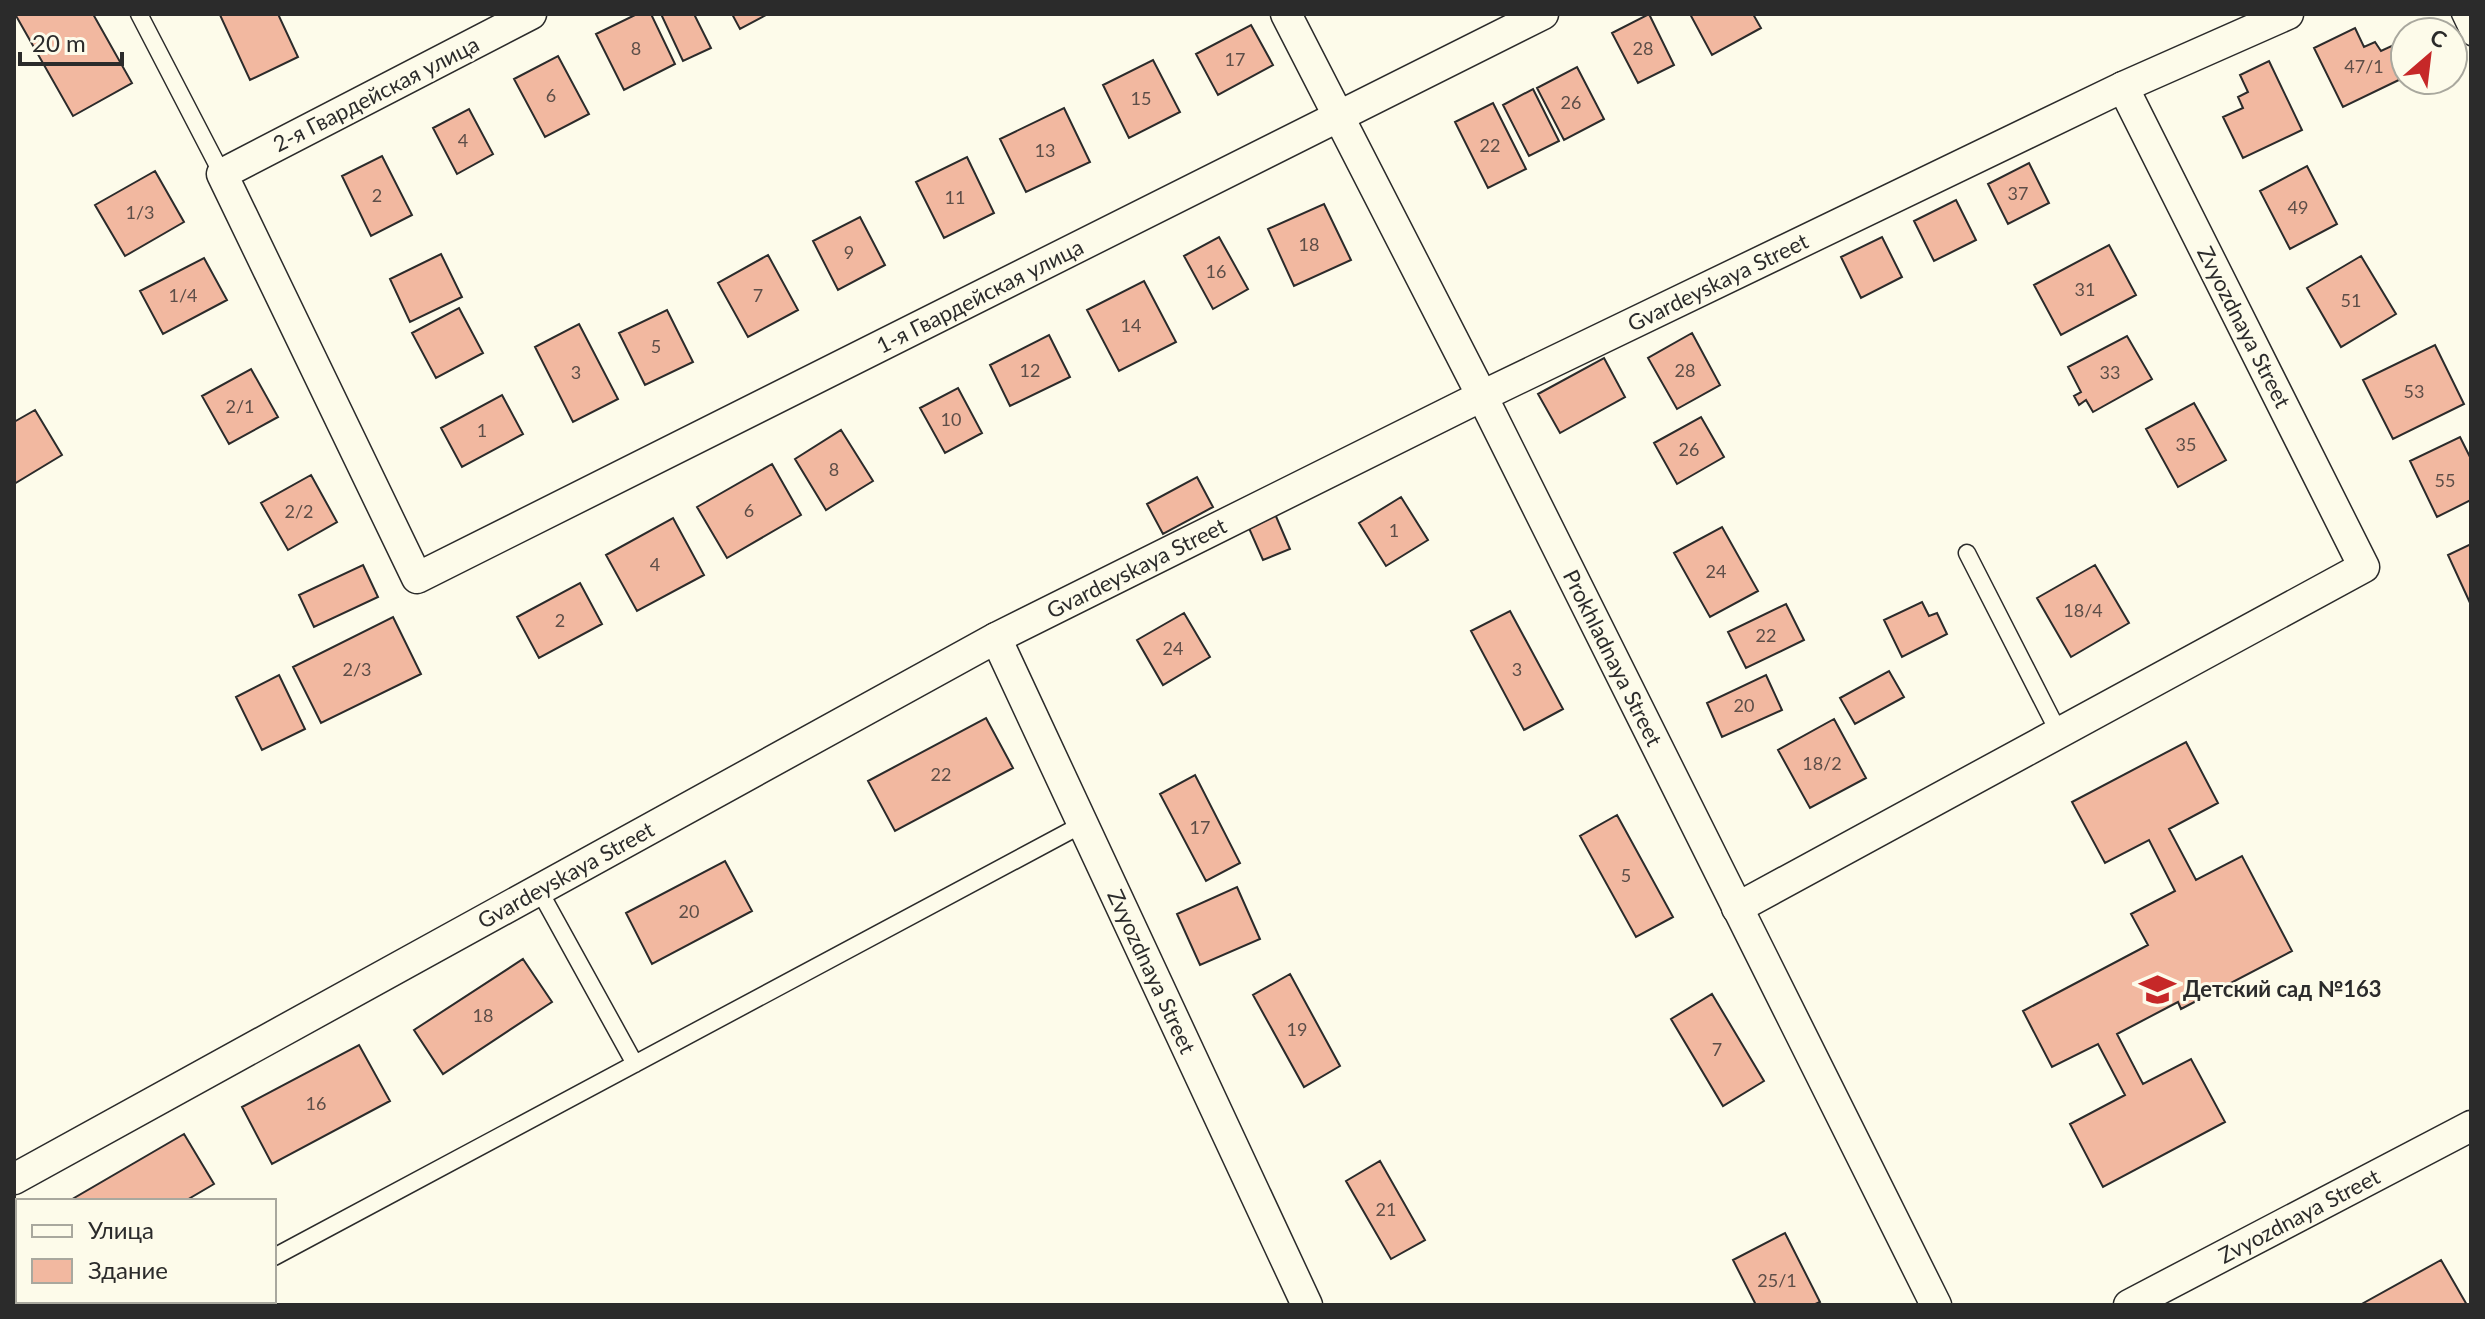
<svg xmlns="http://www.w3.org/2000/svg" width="2485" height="1319" font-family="Lato,sans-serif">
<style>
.building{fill:#f2b8a0;stroke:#2b2b2b;stroke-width:2}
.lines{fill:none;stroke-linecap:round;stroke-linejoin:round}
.lane-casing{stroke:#2b2b2b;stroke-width:19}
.street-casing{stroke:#2b2b2b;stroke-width:33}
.lane{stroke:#fdfbea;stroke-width:16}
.street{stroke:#fdfbea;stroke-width:30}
.labels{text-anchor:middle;stroke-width:6;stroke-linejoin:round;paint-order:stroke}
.number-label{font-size:18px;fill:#5d4e48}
.street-label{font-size:22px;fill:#2b2b2b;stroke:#fdfbea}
.poi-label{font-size:22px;font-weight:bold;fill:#2b2b2b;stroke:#fdfbea;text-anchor:start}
</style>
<rect width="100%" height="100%" fill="#fdfbea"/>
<path class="building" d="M 15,14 L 93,14 L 132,83 L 73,116 Z
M 224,14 L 278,14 L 298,57 L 250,80 L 220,15 Z
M 637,14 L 651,14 L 675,64 L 624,90 L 596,34 Z
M 661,14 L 694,14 L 711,48 L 683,61 Z
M 732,14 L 765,14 L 766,15 L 740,29 Z
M 1649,14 L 1674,65 L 1638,83 L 1612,33 Z
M 1690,14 L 1753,14 L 1761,28 L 1712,55 Z
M 1251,25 L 1273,65 L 1218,95 L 1196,54 Z
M 2355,28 L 2364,47 L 2375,42 L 2381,51 L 2398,43 L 2405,58 L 2405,77 L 2343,107 L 2314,48 Z
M 558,56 L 589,114 L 545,137 L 514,79 Z
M 1153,60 L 1180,112 L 1129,138 L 1103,85 Z
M 2269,61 L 2302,130 L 2243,158 L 2223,117 L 2243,108 L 2238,97 L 2248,92 L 2240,75 Z
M 1577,67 L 1604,119 L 1564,140 L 1537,88 Z
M 1533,89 L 1559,141 L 1529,156 L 1503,105 Z
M 1493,103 L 1526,169 L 1488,188 L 1455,122 Z
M 1064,108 L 1090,162 L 1026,192 L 1000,139 Z
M 469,109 L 493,154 L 457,174 L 433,128 Z
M 382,156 L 412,215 L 371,236 L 342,176 Z
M 967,157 L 994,213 L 944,238 L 916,182 Z
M 2029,163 L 2049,203 L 2008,224 L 1988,184 Z
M 2307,166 L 2337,224 L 2290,249 L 2260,191 Z
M 155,171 L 184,222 L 125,256 L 95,205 Z
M 1956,200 L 1976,240 L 1934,261 L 1914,221 Z
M 1324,204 L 1351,260 L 1294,286 L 1268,229 Z
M 860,217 L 885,265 L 838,290 L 813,241 Z
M 1219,237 L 1248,289 L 1213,309 L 1184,256 Z
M 1882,237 L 1902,277 L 1861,298 L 1841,257 Z
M 2109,245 L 2136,295 L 2061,335 L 2034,285 Z
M 441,254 L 462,297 L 410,322 L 390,279 Z
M 768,255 L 798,310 L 748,337 L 718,283 Z
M 2361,256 L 2396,314 L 2341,347 L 2307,288 Z
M 204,258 L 227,300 L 163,334 L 140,291 Z
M 1144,281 L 1176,342 L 1119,371 L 1087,310 Z
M 459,308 L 483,353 L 436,378 L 412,333 Z
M 667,310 L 693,362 L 645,385 L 619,333 Z
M 579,324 L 618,399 L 573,422 L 535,347 Z
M 1692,333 L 1720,385 L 1677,409 L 1648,358 Z
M 1049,335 L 1070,377 L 1010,406 L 990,365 Z
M 2127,336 L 2152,379 L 2093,412 L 2086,400 L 2079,405 L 2074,396 L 2081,392 L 2068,367 Z
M 2435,345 L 2464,404 L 2393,439 L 2363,380 Z
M 1604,358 L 1625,397 L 1560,433 L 1538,394 Z
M 251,369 L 278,417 L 229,444 L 202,396 Z
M 958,388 L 982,433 L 945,453 L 920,408 Z
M 502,395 L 523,434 L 462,467 L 441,428 Z
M 2194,403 L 2226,460 L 2178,487 L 2146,429 Z
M 35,410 L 62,455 L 14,484 L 14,422 Z
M 1701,417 L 1724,457 L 1677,484 L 1654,443 Z
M 841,430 L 873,481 L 826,510 L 795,459 Z
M 2460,437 L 2471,459 L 2471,500 L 2437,517 L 2410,461 Z
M 772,464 L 801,515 L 727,558 L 697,507 Z
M 311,475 L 337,522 L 288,550 L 261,503 Z
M 1197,477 L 1213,507 L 1163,534 L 1147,504 Z
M 1401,497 L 1428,540 L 1386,566 L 1359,523 Z
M 1275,514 L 1290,549 L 1263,560 L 1248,526 Z
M 673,518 L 704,575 L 637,611 L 606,555 Z
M 1722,527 L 1758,591 L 1710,617 L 1674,553 Z
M 2471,544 L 2471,605 L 2448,555 Z
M 363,565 L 378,597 L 314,627 L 299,595 Z
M 2095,565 L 2129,623 L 2071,657 L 2037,598 Z
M 580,583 L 602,624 L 539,658 L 517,617 Z
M 1922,602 L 1929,616 L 1937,613 L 1947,634 L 1902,657 L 1884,620 Z
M 1786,604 L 1804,640 L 1746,668 L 1728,632 Z
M 1510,611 L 1563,709 L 1524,730 L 1471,631 Z
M 1184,613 L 1210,657 L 1163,685 L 1137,640 Z
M 393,617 L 421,674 L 321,723 L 293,667 Z
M 1889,671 L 1904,697 L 1855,724 L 1840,698 Z
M 279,675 L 305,729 L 262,750 L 236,697 Z
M 1766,675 L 1782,710 L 1722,737 L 1707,703 Z
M 986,718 L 1013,768 L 895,831 L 868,781 Z
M 1834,719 L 1866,778 L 1810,808 L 1778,750 Z
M 2186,742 L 2218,803 L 2169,829 L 2196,880 L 2242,856 L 2292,951 L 2181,1009 L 2178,1002 L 2117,1034 L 2143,1084 L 2191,1059 L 2225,1122 L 2103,1187 L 2070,1124 L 2125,1095 L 2098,1044 L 2052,1067 L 2023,1011 L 2148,945 L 2131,914 L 2175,891 L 2149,840 L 2105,863 L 2072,802 Z
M 1195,775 L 1240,863 L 1206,881 L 1160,794 Z
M 1617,815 L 1673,917 L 1636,937 L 1580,836 Z
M 725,861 L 752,911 L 652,964 L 626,913 Z
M 1237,887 L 1260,939 L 1200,965 L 1177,914 Z
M 523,959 L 552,1002 L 443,1074 L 414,1030 Z
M 1290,974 L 1340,1066 L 1304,1087 L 1253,995 Z
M 1712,994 L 1764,1081 L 1723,1106 L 1671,1019 Z
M 359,1045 L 390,1101 L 272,1164 L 242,1107 Z
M 184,1134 L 214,1184 L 185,1201 L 69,1201 Z
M 1380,1161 L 1425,1240 L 1391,1259 L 1346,1181 Z
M 1785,1233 L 1820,1302 L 1813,1305 L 1756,1305 L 1733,1260 Z
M 2441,1260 L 2467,1305 L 2360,1305 Z"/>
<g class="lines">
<defs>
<path id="lane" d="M 139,14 L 222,174
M 2460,14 L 2471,37
M 1967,553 L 2059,733
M 539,890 L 635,1064
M 274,1257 L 1083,824
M 14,1262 L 18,1270
M 34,1301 L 37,1305
M 185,1305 L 193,1301"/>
<g id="street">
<path id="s1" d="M 531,14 L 222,174 L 417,578 L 1543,14"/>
<path id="s2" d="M 1286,14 L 1482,396 L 1936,1305"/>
<path id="s3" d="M 996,638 L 1307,1305"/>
<path d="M 1737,908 L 2364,567 L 2123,87"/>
<path id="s4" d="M 14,1179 L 996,638 L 1482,396 L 2123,87 L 2288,14"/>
<path id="s5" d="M 2129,1305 L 2471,1126"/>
</g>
</defs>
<use href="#lane" class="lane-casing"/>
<use href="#street" class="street-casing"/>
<use href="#lane" class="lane"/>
<use href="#street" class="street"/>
</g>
<defs>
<symbol id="school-bare" viewBox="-9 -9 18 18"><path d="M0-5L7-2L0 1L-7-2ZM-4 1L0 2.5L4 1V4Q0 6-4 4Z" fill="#c62828" stroke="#fdfbea" stroke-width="2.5" paint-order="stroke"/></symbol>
</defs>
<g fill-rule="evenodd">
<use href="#school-bare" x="2132" y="964" width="51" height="51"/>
</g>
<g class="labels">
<g class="number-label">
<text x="636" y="55">8</text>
<text x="1643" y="55">28</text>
<text x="1235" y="66">17</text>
<text x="2364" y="73">47/1</text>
<text x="551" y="102">6</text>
<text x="1141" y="105">15</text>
<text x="1571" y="109">26</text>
<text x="463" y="147">4</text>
<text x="1490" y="152">22</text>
<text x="1045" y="157">13</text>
<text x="2018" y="200">37</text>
<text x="377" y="202">2</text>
<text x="955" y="204">11</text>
<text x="2298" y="214">49</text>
<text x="140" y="219">1/3</text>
<text x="1309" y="251">18</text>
<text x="849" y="259">9</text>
<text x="1216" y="278">16</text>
<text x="2085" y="296">31</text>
<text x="183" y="302">1/4</text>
<text x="758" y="302">7</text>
<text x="2351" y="307">51</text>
<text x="1131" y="332">14</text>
<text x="656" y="353">5</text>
<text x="1030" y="377">12</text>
<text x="1685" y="377">28</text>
<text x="576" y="379">3</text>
<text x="2110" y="379">33</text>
<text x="2414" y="398">53</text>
<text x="240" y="413">2/1</text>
<text x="951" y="426">10</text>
<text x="482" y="437">1</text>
<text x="2186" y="451">35</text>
<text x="1689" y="456">26</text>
<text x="834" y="476">8</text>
<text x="2445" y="487">55</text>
<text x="749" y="517">6</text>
<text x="299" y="518">2/2</text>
<text x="1394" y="537">1</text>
<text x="655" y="571">4</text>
<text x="1716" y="578">24</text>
<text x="2083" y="617">18/4</text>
<text x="560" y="627">2</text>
<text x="1766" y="642">22</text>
<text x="1173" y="655">24</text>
<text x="357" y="676">2/3</text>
<text x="1517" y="676">3</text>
<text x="1744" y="712">20</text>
<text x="1822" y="770">18/2</text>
<text x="941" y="781">22</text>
<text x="1200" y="834">17</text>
<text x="1626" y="882">5</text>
<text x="689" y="918">20</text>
<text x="483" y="1022">18</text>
<text x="1297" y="1036">19</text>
<text x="1717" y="1056">7</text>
<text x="316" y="1110">16</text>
<text x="1386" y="1216">21</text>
<text x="1777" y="1287">25/1</text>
</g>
<g class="street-label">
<text transform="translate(376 94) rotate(-27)" y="8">2-я Гвардейская улица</text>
<text dy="8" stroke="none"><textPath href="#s4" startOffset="1926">Gvardeyskaya Street</textPath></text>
<text dy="8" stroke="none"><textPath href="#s1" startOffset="1426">1-я Гвардейская улица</textPath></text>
<text transform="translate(2244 327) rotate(63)" y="8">Zvyozdnaya Street</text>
<text dy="8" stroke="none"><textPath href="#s4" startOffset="1278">Gvardeyskaya Street</textPath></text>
<text dy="8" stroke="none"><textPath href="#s2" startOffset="722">Prokhladnaya Street</textPath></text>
<text dy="8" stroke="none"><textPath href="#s4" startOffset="630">Gvardeyskaya Street</textPath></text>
<text dy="8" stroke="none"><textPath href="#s3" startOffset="368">Zvyozdnaya Street</textPath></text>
<text dy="8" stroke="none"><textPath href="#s5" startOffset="192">Zvyozdnaya Street</textPath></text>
</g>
<g class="poi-label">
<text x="2183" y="997">Детский cад №163</text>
</g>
</g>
<rect width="2485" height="1319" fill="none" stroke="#2b2b2b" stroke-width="32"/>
<rect x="16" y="1199" width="260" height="104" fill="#fdfbea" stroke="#a9a89e" stroke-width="2"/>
<rect x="32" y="1225" width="40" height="12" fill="#fdfbea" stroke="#a9a89e" stroke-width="2"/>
<text x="88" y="1239" font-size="24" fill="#2b2b2b">Улица</text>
<rect x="32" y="1259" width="40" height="24" fill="#f2b8a0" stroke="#a9a89e" stroke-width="2"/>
<text x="88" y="1279" font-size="24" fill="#2b2b2b">Здание</text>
<g transform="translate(2429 56) rotate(28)"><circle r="38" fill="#fdfbea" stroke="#a9a89e" stroke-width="2"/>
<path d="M0-6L14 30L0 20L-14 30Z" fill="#c62828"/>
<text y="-12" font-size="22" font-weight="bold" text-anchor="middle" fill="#2b2b2b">С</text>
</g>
<path d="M20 52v12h102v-12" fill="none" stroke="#2b2b2b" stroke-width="4"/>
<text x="32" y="52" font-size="24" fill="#2b2b2b" stroke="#fdfbea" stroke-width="6" paint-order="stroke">20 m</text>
</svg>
